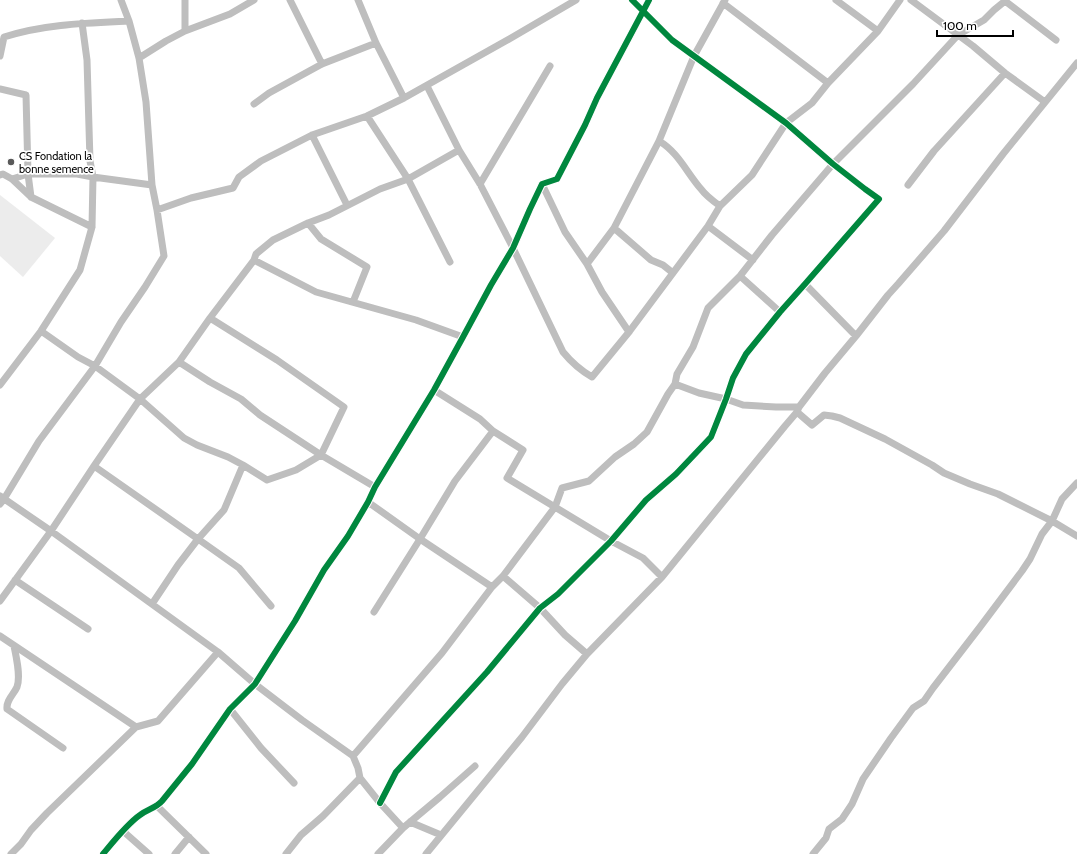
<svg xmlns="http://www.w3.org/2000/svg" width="1077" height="854" font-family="Cabin,sans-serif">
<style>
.green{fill:#ececec}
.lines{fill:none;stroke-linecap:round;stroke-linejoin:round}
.minor{stroke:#bebebe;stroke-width:7}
.cycleway-casing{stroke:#fff;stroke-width:8}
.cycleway{stroke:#00873e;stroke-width:6}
.poi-dot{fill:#595959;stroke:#fff;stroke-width:1.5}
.labels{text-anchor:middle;stroke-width:3.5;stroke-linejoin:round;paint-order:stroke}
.poi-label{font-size:11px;fill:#000;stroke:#fff;text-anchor:start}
</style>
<rect width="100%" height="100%" fill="#fff"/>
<path class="green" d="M 0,195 L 55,238 L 23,277 L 0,256 Z"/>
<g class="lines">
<path class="minor" d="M 290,0 L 322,64
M 358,0 L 376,43 L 404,98
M 836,0 L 878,31
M 911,0 L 973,46 L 1005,73 L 1045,102
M 723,3 L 828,83
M 185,31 L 230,14 L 254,0
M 0,56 L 4,37 C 44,24 87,23 129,21
M 139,58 L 166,41 L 185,31 L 185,0
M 427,86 L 459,150 L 480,184 L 513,248 L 563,352 C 572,363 580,370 592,377 L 629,332 L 708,226 L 720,206 L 752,175 L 786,123 L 812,103 L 828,83 L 878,31 L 900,0
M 0,89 L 26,95 L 28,174 L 31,197
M 254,104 L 269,93 L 322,64 L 376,43
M 367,116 L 408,179 L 450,262
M 312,135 L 347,205
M 659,141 C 678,152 687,173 701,189 C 706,196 713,201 720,206
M 0,175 L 3,174 L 12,179 L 31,197 L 92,227
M 12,179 L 28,174 L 77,174 L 93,177 L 90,161 L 87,60 L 82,23
M 480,184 L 550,66
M 542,184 L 565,232 L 587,264 L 602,292 L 629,332
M 908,185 L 934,151 L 1005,73
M 157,210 L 191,198 L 233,188 L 239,177 L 261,161 L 312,135 L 367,116 L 404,98 L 511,38 L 576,0
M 308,223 L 321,239 L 367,267 L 353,302
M 708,226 L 753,260
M 614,228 L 651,260 L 663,265 L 673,273
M 254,260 L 316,292 L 416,320 L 463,337
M 587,264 L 614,228 L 659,141 L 694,56 L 725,0
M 740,276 L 780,312
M 805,284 L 856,336
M 41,331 L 78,357 L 95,366 L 140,399 L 184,438 L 197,445 L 228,457 L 243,465 L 267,480 L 296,470 L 321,455 L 344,407 L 277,360 L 210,318
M 179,362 L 210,382 L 241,399 L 260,415 L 321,455 L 375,487
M 675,384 L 699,393 L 726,399 L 743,405 L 776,407 L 799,407
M 0,385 L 41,331 L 80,270 L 92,227 L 93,177 L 152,185
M 434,390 L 480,419 L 493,431 L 523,450 L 507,478 L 611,541 L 643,558 L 662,577
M 797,412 L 812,425 L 824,415 L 832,416 L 840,418 L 885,439 L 932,465 L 944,473 L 970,484 L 998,494 L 1052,521 L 1077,536
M 243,465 L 224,510 L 198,539 L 239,568 L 271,606
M 94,466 L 198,539 L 178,565 L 152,604
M 0,496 L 51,531 L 218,652 L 255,684 L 302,720 L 353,756 L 358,768 L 360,778 L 380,803 L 403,828
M 368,502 L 420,539 L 492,587
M 0,504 L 4,499 L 39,441 L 95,366 L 121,322 L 145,287 L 164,256 L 157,210 L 152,185 L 146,102 L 139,58 L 129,21 L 121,0
M 503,576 L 540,608 L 565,635 L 587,654
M 15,580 L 88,629
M 0,601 L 51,531 L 94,466 L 140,399 L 179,362 L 210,318 L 254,260 L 256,254 L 273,240 L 308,223 L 329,215 L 380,189 L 408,179 L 459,150
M 374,612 L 420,539 L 455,481 L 493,431
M 0,636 L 136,727
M 14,646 C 16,656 21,676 17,687 C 14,694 6,700 7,709 L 63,748
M 230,709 L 261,748 L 294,783
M 353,756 L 442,653 L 492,587 L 503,576 L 555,507 L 562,488 L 589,481 L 615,457 L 634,444 L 647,432 L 668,394 L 675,384 L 677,374 L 693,347 L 708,308 L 740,276 L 772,235 L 833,164 L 913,84 L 958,35 L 984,20 L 994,10 L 1005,1 L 1056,40
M 380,803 L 396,772 L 487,672 L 540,608 L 558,594 L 611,541 L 646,500 L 676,474 L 711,437 L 726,399 L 733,378 L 746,354 L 780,312 L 805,284 L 879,199 L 865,189 L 833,164 L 786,123 L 672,40 L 632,0
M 157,806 L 206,854
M 410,822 L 441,835
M 123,831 L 149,854
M 11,854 L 21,844 L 31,830 L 47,813 L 136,727 L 158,721 L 218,652
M 103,854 C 113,842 127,824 140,815 C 148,809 156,808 162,801 L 192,764 L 230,709 L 255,684 L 295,621 L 324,570 L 348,536 L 368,502 L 375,487 L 434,390 L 463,337 L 491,285 L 513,248 L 530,209 L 542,184 L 557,179 L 585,125 L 597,98 L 649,0
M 175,854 L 189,837
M 286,854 L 301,835 L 323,816 L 360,778
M 378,854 L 403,828 L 440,797 L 475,766
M 426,854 L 522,737 L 562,684 L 587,654 L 662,577 L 785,426 L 797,412 L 799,407 L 825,373 L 856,336 L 888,295 L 898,284 L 944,231 L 1003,154 L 1077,63
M 813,854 L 826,838 L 829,829 L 842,819 L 852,804 L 863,779 L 891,738 L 913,708 L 924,701 L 933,688 L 980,627 L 1022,571 L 1030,559 L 1042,534 L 1052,521 L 1062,499 L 1077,483"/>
<defs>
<path id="cycleway" d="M 380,803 L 396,772 L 487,672 L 540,608 L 558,594 L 611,541 L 646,500 L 676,474 L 711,437 L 726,399 L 733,378 L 746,354 L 780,312 L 805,284 L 879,199 L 865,189 L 833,164 L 786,123 L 672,40 L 632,0
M 103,854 C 113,842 127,824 140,815 C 148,809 156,808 162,801 L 192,764 L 230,709 L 255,684 L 295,621 L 324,570 L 348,536 L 368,502 L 375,487 L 434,390 L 463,337 L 491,285 L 513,248 L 530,209 L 542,184 L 557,179 L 585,125 L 597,98 L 649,0"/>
</defs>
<use href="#cycleway" class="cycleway-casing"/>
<use href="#cycleway" class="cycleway"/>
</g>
<circle class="poi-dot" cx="11" cy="162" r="4"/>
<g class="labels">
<g class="poi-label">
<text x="19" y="160">CS Fondation la<tspan x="19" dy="13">bonne semence</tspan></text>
</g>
</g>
<path d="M937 30v6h76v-6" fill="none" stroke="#000000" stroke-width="2"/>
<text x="943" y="30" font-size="12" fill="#000000" stroke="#ffffff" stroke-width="3" paint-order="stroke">100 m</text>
</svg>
